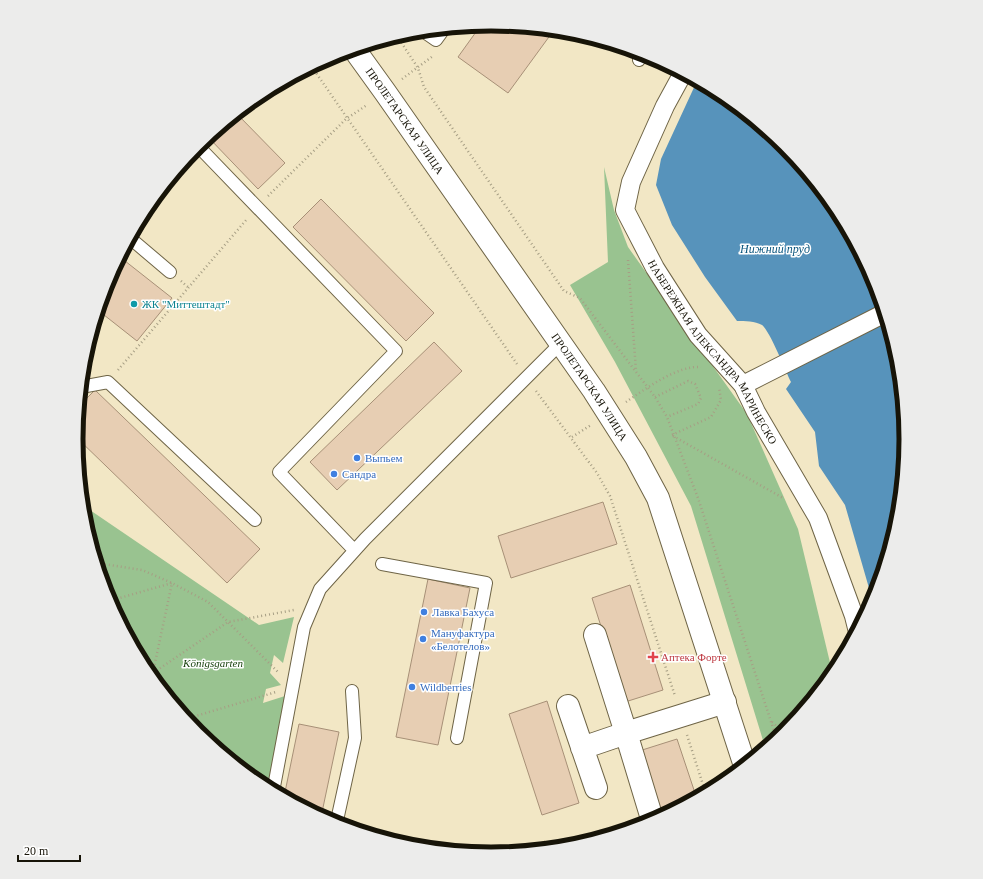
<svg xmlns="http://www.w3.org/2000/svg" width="983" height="879" font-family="'Times New Roman',serif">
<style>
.green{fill:#99c390}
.water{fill:#5793bb}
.building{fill:#e7ceb3;stroke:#a79077}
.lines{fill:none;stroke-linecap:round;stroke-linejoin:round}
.service-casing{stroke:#6e6446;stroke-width:14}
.pedestrian-casing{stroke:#6e6446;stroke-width:20}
.minor-casing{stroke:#6e6446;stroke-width:24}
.secondary-casing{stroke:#6e6446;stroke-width:24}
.path{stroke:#a69e84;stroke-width:2.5;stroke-dasharray:1 3;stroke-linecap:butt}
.service{stroke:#fff;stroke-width:12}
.pedestrian{stroke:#fff;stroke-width:18}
.minor{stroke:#fff;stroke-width:22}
.secondary{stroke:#fff;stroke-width:22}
.culture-dot{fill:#0f9aa8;stroke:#fff;stroke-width:1.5}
.shop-dot{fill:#3f7fe0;stroke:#fff;stroke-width:1.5}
.health-dot{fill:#e0444e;stroke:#fff;stroke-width:1.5}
.labels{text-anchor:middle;stroke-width:3;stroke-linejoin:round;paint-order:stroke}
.street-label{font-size:11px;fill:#171408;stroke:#fff}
.culture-label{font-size:11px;fill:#0d838f;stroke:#fff;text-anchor:start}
.shop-label{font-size:11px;fill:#366cbe;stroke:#fff;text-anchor:start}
.health-label{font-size:11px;fill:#be3a42;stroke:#fff;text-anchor:start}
.park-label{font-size:11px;font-style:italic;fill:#113c06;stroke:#fff}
.water-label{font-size:12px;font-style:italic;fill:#0b567e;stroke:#fff}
.rim{fill:none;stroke:#171408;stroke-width:5}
</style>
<rect width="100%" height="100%" fill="#f2e7c5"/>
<path class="green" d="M 604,167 L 614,210 L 628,247 L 747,414 L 798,529 L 833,675 L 785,733 L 766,750 L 691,506 L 615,362 L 570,285 L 608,262 Z
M 84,506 L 259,625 L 294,617 L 283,663 L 274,655 L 270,673 L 281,685 L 266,689 L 263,703 L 285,696 L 267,789 L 260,785 L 198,733 L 146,670 L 108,598 L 84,520 Z"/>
<path class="water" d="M 697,81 L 723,94 L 785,146 L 837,209 L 875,281 L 899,359 L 907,440 L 899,521 L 875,600 L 869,588 L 845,505 L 819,466 L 815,432 L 786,389 L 791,382 C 786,372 770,331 762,325 C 755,321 745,321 737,321 L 705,277 L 672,225 L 656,185 L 661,159 Z"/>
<path class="building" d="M 492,24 L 554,30 L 508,93 L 458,57 L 481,25 Z
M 237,114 L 285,163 L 258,189 L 208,137 Z
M 321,199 L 434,313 L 406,341 L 293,227 Z
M 120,257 L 172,298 L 137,341 L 99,311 L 108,280 Z
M 434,342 L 462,371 L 337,490 L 310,462 Z
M 95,390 L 260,549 L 227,583 L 76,437 L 79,406 Z
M 603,502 L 617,544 L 511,578 L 498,536 Z
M 428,579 L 470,588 L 438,745 L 396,737 Z
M 630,585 L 663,690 L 625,702 L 592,598 Z
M 547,701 L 579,803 L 542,815 L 509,714 Z
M 299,724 L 339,732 L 321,817 L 284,797 Z
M 677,739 L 697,799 L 661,818 L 639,751 Z
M 545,841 L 548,849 L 514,853 Z"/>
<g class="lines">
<defs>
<path id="service" d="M 423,31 L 436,40 L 444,29
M 639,60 L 643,53
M 198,146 L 396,351 L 279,472 L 354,550
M 130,238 L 170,272
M 81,387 L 108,382 L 255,520
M 382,564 L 486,583 L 457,738
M 273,792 L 304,627 L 320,589 L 365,539 L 561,343
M 336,825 L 355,738 L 352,691"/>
<g id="pedestrian">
<path id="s1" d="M 683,73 L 665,106 L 631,182 L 625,210 L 655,268 L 698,335 L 743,385 L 756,412 L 818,518 L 854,616 L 858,632"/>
<path d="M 743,385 L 885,313"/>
</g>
<path id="minor" d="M 595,635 L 626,733 L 725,702
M 568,706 L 596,788
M 582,748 L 626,733 L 653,822"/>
<g id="secondary">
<path id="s2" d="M 354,49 L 385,92 L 594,391 L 636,457 L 658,498 L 745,766"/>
</g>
</defs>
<use href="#service" class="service-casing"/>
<use href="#pedestrian" class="pedestrian-casing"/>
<use href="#minor" class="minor-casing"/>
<use href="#secondary" class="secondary-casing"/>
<path class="path" d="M 397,36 L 418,68 L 424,87 L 564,291 L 580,298 L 655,397 L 667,417 L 698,498 L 777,740
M 312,67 L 517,364
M 402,79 L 433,56
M 268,196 L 346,119 L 367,105
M 628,260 L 636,371
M 181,281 L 189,288
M 118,370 L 247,219
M 536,391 L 597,473 L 610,496 L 675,696
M 655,397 L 688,381 L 695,384 L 701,398 L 698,404 L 667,417
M 626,402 C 645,389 678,365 701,367
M 672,435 L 711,417 L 721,400 L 719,387
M 673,436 L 783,498
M 572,437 L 591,425
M 97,563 L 142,570 L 172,583 L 208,602 L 279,673
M 109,601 L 172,583 L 152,677
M 150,675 L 228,622 L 294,610
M 186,719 L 276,692
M 772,722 L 785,733
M 687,735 L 706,794"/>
<use href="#service" class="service"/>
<use href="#pedestrian" class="pedestrian"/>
<use href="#minor" class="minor"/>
<use href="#secondary" class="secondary"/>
</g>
<circle class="culture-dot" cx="134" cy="304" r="4"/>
<g class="shop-dot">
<circle cx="357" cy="458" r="4"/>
<circle cx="334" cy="474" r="4"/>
<circle cx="424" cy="612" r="4"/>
<circle cx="423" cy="639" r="4"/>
<circle cx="412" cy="687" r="4"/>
</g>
<path class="health-dot" d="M651 651h4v4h4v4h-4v4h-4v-4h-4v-4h4z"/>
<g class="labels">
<g class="street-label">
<text dy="4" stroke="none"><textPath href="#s2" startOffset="88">ПРОЛЕТАРСКАЯ УЛИЦА</textPath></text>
<text dy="4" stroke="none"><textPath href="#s1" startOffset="317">НАБЕРЕЖНАЯ АЛЕКСАНДРА МАРИНЕСКО</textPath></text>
<text dy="4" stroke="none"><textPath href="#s2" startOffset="412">ПРОЛЕТАРСКАЯ УЛИЦА</textPath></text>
</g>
<g class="culture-label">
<text x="142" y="308">ЖК "Миттештадт"</text>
</g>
<g class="shop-label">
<text x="365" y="462">Выпьем</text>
<text x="342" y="478">Сандра</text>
<text x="432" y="616">Лавка Бахуса</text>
<text x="431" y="637">Мануфактура<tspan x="431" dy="13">«Белотелов»</tspan></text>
<text x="420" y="691">Wildberries</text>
</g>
<g class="health-label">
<text x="661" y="661">Аптека Форте</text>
</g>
<g class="park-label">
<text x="213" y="667">Königsgarten</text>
</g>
<g class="water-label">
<text x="775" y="253">Нижний пруд</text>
</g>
</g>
<path d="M0 0H983V879H0ZM83 439a408 408 0 1 1 816 0a408 408 0 1 1-816 0Z" fill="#ececeb" fill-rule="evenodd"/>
<path class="rim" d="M83 439a408 408 0 1 1 816 0a408 408 0 1 1-816 0Z"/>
<path d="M18 855v6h62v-6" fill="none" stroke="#171408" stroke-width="2"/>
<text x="24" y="855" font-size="12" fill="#171408" stroke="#ffffff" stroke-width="3" paint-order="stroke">20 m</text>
</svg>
